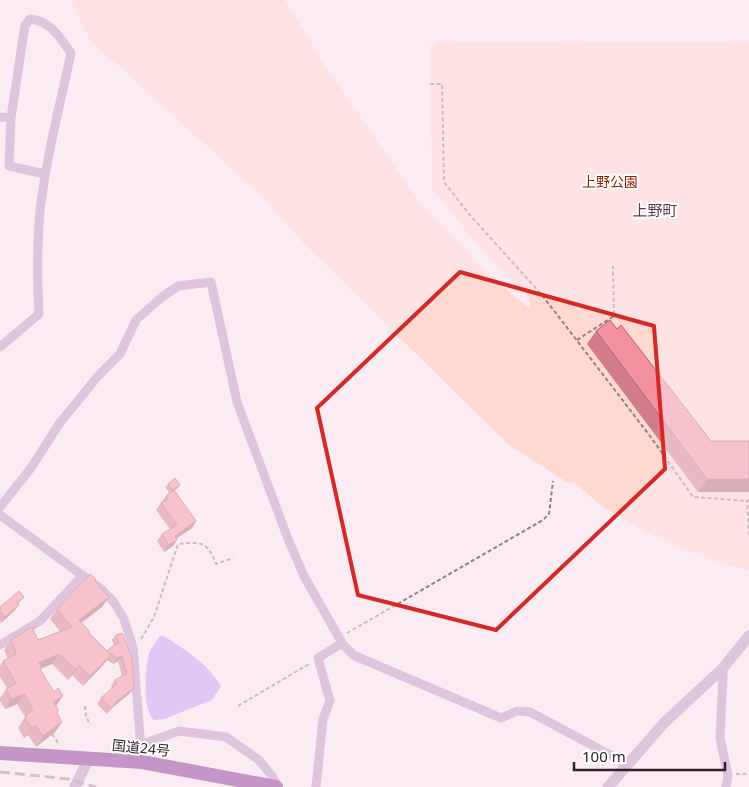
<svg xmlns="http://www.w3.org/2000/svg" width="749" height="787" font-family="'Noto Sans','Noto Sans JP',sans-serif">
<style>
.green{fill:#ffd9d0}
.water{fill:#b9a0f3}
.lines{fill:none;stroke-linecap:round;stroke-linejoin:round}
.path{stroke:#908189;stroke-width:2;stroke-dasharray:4 2.5;stroke-linecap:butt}
.minor{stroke:#bc94c3;stroke-width:9}
.tertiary{stroke:#bc94c3;stroke-width:11}
.trunk{stroke:#822f91;stroke-width:14}
.rail{stroke:#9d8e96;stroke-width:3;stroke-dasharray:10 5;stroke-linecap:butt}
.wall{fill:#d17d8a}
.shaded-wall{fill:#aa6670}
.building{fill:#f391a0;stroke:#aa6670}
.marked{fill:none;stroke:#d62828;stroke-width:4;stroke-linejoin:round}
.labels{text-anchor:middle;stroke-width:4;stroke-linejoin:round;paint-order:stroke}
.park-label{font-size:14px;fill:#8e2102;stroke:#fff}
.street-label{font-size:14px;fill:#30222a;stroke:#fff}
.neighbourhood-label{font-size:15px;fill:#593b4b;stroke:#fff}
</style>
<rect width="100%" height="100%" fill="#fbebf3"/>
<path class="green" d="M 71,0 L 285,0 L 326,67 L 421,204 L 497,282 L 529,308 L 530,299 L 476,243 L 432,188 L 430,46 L 439,41 L 570,43 L 749,41 L 749,570 C 699,559 650,537 607,509 C 595,502 585,491 574,482 L 568,483 L 508,444 L 300,240 L 267,201 L 90,40 Z"/>
<path class="water" d="M 160,636 L 164,636 C 187,651 206,662 221,686 L 212,700 L 164,719 L 154,720 C 143,712 145,671 148,658 C 149,650 155,643 160,636 Z"/>
<g class="lines">
<path class="path" d="M 430,84 L 442,84 L 444,182 L 469,214 L 542,295 L 650,436 L 693,497 L 747,501
M 577,340 L 614,316 L 613,266
M 749,500 L 747,501 L 749,537
M 347,633 L 543,520 L 549,514 L 553,481
M 141,639 L 154,617 L 178,544 C 200,542 207,540 216,564 L 233,558
M 85,706 L 86,716 L 90,725
M 238,706 L 309,664
M 52,734 L 59,744
M 736,774 L 749,774"/>
<path class="minor" d="M 0,117 L 11,118
M 0,347 L 39,314 C 37,280 37,245 40,211 C 46,158 60,105 71,53 C 60,38 51,21 30,19 L 25,25 L 11,118 L 9,166 L 45,174
M 0,507 L 31,468 L 59,424 L 98,376 L 120,354 L 136,320 L 162,297 L 178,286 L 211,282 L 237,402 L 288,539 L 304,576 L 342,643 L 353,655 L 501,718 L 517,711 L 530,712 L 627,764
M 0,515 L 101,589 L 113,601 L 124,619 L 133,648 L 142,762
M 0,645 L 40,621 L 83,575
M 722,669 L 723,675 L 720,738 L 728,775 L 726,787
M 140,745 L 179,731 L 226,737 L 259,760 L 272,776 L 278,787
M 316,787 L 323,719 L 330,701 L 318,658 L 342,643"/>
<path class="tertiary" d="M 75,787 L 88,760
M 608,787 L 664,723 L 722,669 L 749,636"/>
<path class="trunk" d="M 0,753 L 142,762 L 276,787"/>
<path class="rail" d="M 0,772 L 68,779 L 96,787"/>
</g>
<path class="wall" d="M 617,329 L 711,441 L 749,441 L 749,492 L 698,492 L 587,344 L 596,331 Z
M 168,484 L 180,485 L 177,489 L 174,491 L 196,521 L 192,528 L 176,538 L 173,546 L 164,552 L 157,541 L 162,534 L 170,529 L 156,510 L 166,496 L 170,494 L 165,487 Z
M 96,579 L 95,581 L 102,607 L 81,623 L 89,634 L 107,651 L 114,645 L 112,640 L 116,635 L 122,633 L 130,693 L 113,707 L 107,714 L 97,704 L 101,698 L 112,688 L 111,686 L 115,680 L 122,676 L 118,661 L 113,664 L 107,660 L 103,665 L 83,686 L 72,675 L 68,680 L 52,664 L 42,668 L 40,671 L 56,706 L 57,713 L 62,722 L 55,732 L 36,747 L 28,735 L 24,738 L 18,728 L 25,717 L 17,704 L 5,709 L 0,701 L 0,698 L 7,688 L 0,677 L 0,666 L 3,661 L 8,659 L 4,650 L 11,640 L 38,640 L 60,631 L 50,619 L 57,609 Z
M 24,597 L 18,604 L 14,611 L 1,623 L 0,622 L 0,607 Z"/>
<path class="shaded-wall" d="M 707,479 L 749,479 L 749,492 L 698,492 Z
M 196,521 L 192,528 L 170,543 L 175,536 Z
M 177,540 L 173,546 L 164,552 L 168,545 Z
M 109,597 L 102,607 L 72,630 L 79,620 Z
M 19,605 L 14,611 L 1,623 L 5,617 Z
M 59,654 L 52,664 L 42,668 L 35,678 L 39,663 Z
M 111,655 L 103,665 L 83,686 L 90,676 Z
M 122,656 L 118,661 L 113,664 L 117,658 Z
M 79,665 L 72,675 L 68,680 L 75,669 Z
M 134,688 L 130,693 L 113,707 L 107,714 L 117,701 Z
M 24,694 L 17,704 L 5,709 L 12,699 Z
M 63,696 L 56,706 L 53,702 Z
M 62,722 L 55,732 L 36,747 L 43,736 Z
M 35,725 L 28,735 L 24,738 L 32,728 Z"/>
<path class="building" d="M 610,320 L 617,329 L 621,325 L 711,441 L 749,441 L 749,479 L 707,479 L 596,331 Z
M 175,478 L 180,485 L 172,490 L 168,484 Z
M 174,490 L 196,521 L 175,536 L 177,540 L 168,545 L 162,534 L 177,525 L 161,503 L 168,499 L 166,496 Z
M 90,574 L 96,579 L 95,581 L 109,597 L 79,620 L 90,632 L 89,633 L 111,655 L 90,676 L 79,665 L 75,669 L 59,654 L 39,663 L 42,668 L 40,669 L 54,692 L 58,688 L 63,696 L 53,702 L 58,709 L 57,713 L 62,722 L 43,736 L 35,725 L 32,728 L 25,718 L 27,716 L 26,715 L 33,710 L 24,694 L 12,699 L 6,689 L 16,683 L 3,661 L 16,654 L 15,651 L 16,651 L 11,640 L 32,627 L 38,640 L 72,627 L 57,609 Z
M 19,591 L 24,597 L 17,603 L 19,605 L 5,617 L 0,611 L 0,607 Z
M 122,633 L 132,658 L 134,688 L 117,701 L 111,708 L 101,698 L 117,684 L 115,680 L 127,673 L 122,656 L 117,658 L 107,651 L 116,643 L 116,645 L 119,644 L 116,635 Z"/>
<path d="M0 0H749V787H0ZM 460,272 L 654,326 L 665,469 L 496,630 L 358,595 L 317,408 Z" fill="#fbebf3" fill-opacity=".55" fill-rule="evenodd"/>
<path class="marked" d="M 460,272 L 654,326 L 665,469 L 496,630 L 358,595 L 317,408 Z"/>
<g class="labels">
<g class="park-label">
<text x="610" y="187">上野公園</text>
</g>
<g class="street-label">
<text transform="translate(141 748) rotate(6)" y="5">国道24号</text>
</g>
<g class="neighbourhood-label">
<text x="655" y="216">上野町</text>
</g>
</g>
<path d="M574 762v8h151v-8" fill="none" stroke="#30222a" stroke-width="2.5"/>
<text x="582" y="762" font-size="15" fill="#30222a" stroke="#ffffff" stroke-width="4" paint-order="stroke">100 m</text>
</svg>
